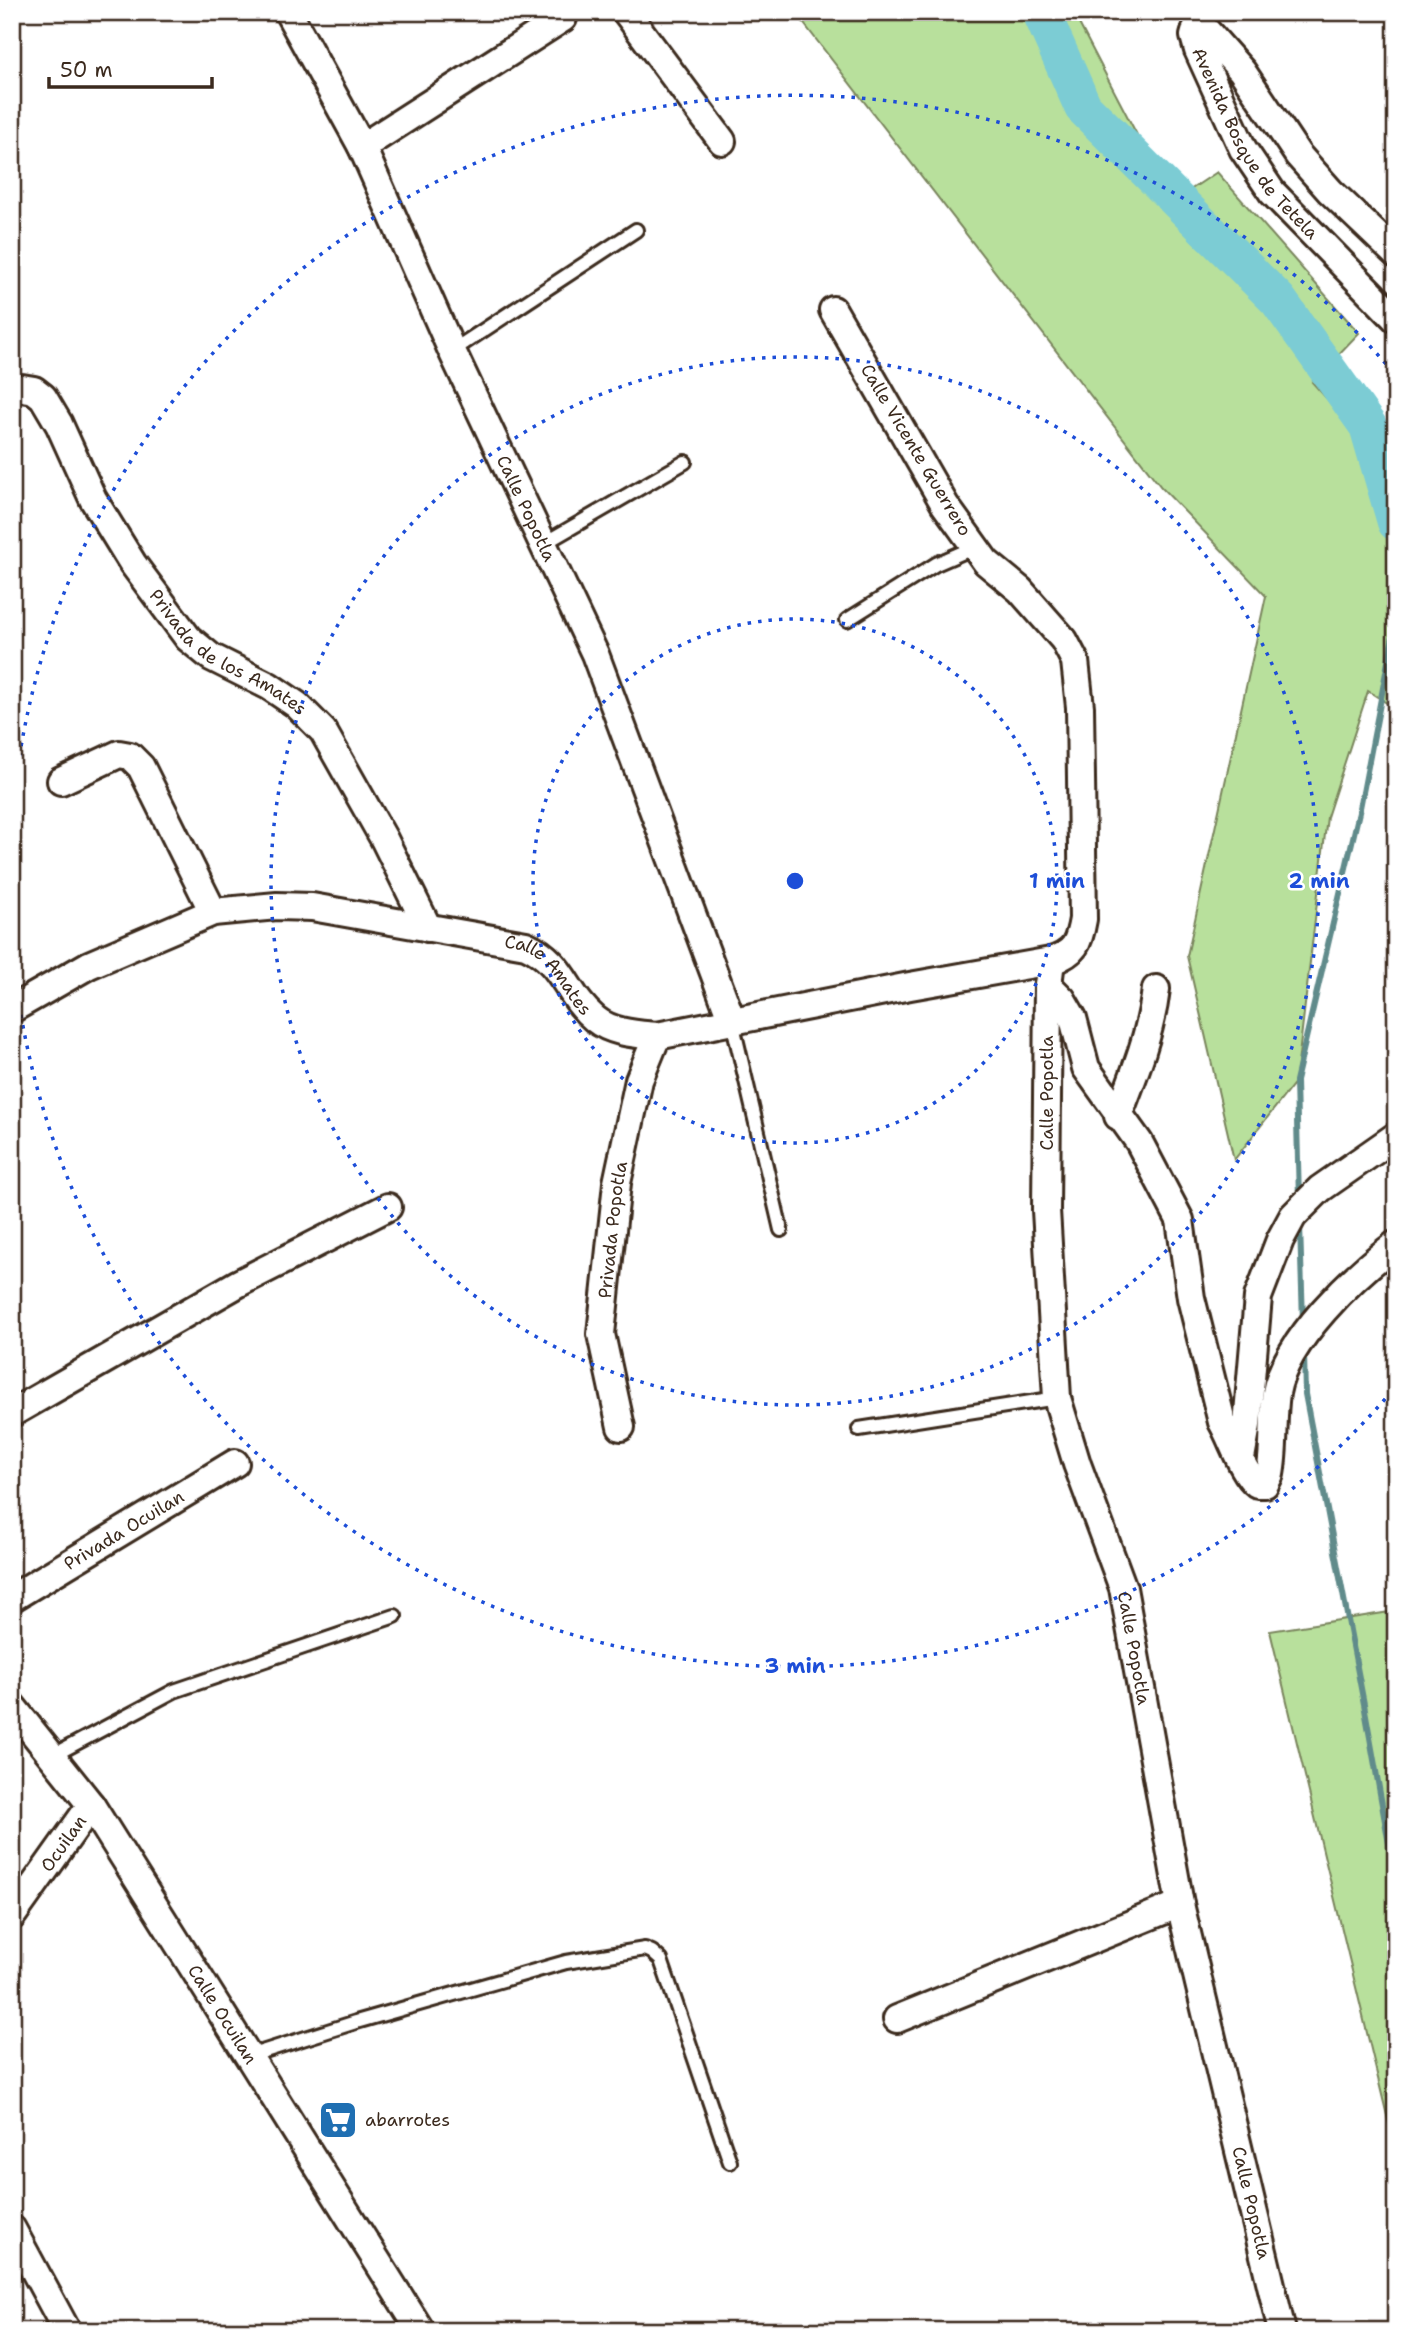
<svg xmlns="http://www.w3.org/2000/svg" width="1408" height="2343" font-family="'Shantell Sans',sans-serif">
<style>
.green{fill:#b8e09c;stroke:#7a855d;stroke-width:2}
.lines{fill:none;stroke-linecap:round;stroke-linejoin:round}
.stream{stroke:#618b8b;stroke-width:6}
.river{stroke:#7bccd4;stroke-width:38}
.service-casing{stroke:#3b2a1e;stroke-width:18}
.minor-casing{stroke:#3b2a1e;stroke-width:32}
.service{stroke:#fff;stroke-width:12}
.minor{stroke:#fff;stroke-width:26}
.ring{fill:none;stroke:#1d4ed8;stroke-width:3.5;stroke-dasharray:3.5 7}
.labels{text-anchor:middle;stroke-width:5;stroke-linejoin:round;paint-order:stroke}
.street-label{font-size:18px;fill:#3b2a1e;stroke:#fff}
.poi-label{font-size:18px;fill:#3b2a1e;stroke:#fff;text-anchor:start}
.centre{fill:#1d4ed8;stroke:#fff;stroke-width:3.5}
.ring-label{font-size:21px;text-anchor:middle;font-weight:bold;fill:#1d4ed8;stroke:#fff;stroke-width:5;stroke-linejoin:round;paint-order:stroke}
</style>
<rect width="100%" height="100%" fill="#fff"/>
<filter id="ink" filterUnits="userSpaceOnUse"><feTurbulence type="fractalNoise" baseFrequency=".0143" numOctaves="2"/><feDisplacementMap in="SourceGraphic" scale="14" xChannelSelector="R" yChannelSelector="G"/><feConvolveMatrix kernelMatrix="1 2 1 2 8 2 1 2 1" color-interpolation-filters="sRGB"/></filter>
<g filter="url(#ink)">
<path class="green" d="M 795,12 L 1073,12 L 1172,202 L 1217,172 L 1359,333 L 1312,382 L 1391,471 L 1396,469 L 1396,709 L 1368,691 L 1327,817 L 1296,1081 L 1234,1160 L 1187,956 L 1266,596 L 1161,487 Z
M 1396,1611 L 1396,2153 L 1270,1631 Z"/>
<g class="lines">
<path class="stream" d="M 1299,1200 L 1296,1081 L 1360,808 L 1396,620
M 1300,1225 L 1303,1322
M 1304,1354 L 1305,1394 L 1364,1704 L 1396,1883"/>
<path class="river" d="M 1041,12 L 1083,107 L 1278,300 L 1368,426 L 1396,522"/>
<defs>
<path id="service" d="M 452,351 L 636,230
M 543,544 L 685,462
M 847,620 L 936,564 L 975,547
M 732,1021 L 781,1230
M 859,1429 L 1057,1398
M 52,1756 L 174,1691 L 395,1616
M 249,2056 L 356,2022 L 566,1962 L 645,1949 L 652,1952 L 661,1960 L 730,2162"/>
<g id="minor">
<path id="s1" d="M 288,12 L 362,147 L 452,351 L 595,654 L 732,1021"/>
<path d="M 626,12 L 722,141"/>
<path d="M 362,147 L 563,18"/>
<path id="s2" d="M 1396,254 L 1330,191 L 1298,155 L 1242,71 L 1204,28 L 1196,29 L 1194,36 L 1198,50 L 1243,149 L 1272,192 L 1396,319"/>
<path id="s3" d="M 22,388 L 34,390 L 43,397 L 59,424 L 93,499 L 133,564 L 188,638 L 211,657 L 269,686 L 297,705 L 323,731 L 384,839 L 428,928"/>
<path d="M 61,781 L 119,754 L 130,756 L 141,767 L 213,912"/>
<path id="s4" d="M 1051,961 L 1048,985 L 1046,1210 L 1057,1398 L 1077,1464 L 1123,1588 L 1180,1904 L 1282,2331"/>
<path d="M 1048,985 L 1062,999 L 1073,1018 L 1086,1068 L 1139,1142 L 1180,1220 L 1191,1298 L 1222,1422 C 1232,1439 1243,1474 1257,1484 L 1265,1484 L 1270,1474 C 1275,1448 1272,1420 1276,1393 C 1285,1341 1354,1275 1396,1244"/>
<path id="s5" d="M 12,1009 L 89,965 L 213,912 L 277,906 L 312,907 L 526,945 C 565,963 565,994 595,1019 C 612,1033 637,1034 657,1036 L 910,986 L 1051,961 C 1075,953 1079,943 1083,919 L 1080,707 L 1075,661 L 1064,640 L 1020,590 L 986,562 L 945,505 L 833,310"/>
<path d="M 1118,1116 C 1134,1075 1151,1033 1156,989"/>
<path d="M 12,1413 L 239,1283 L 388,1207"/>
<path id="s6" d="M 621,1427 L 601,1334 L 617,1183 L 639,1080 L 657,1036"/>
<path d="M 1241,1458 L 1247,1425 L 1258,1297 L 1280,1240 L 1293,1216 L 1320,1189 L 1396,1136"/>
<path id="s7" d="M 12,1598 L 235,1463"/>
<path id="s8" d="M 12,1706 L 91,1805 L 421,2331"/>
<path id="s9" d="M 12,1916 L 91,1805"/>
<path d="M 897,2019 L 1180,1904"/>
<path d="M 12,2229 L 67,2331"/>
</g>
</defs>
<use href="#service" class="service-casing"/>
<use href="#minor" class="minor-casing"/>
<use href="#service" class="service"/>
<use href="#minor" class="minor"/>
</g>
</g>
<g class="ring">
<circle cx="795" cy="881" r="262"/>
<circle cx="795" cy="881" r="524"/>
<path d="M1392 1391A785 785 0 0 1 12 943M12 819A785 785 0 0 1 1392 371"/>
</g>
<defs>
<symbol id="supermarket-square" viewBox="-11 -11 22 22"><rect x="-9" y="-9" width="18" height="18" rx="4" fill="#1f6fb2" stroke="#fff"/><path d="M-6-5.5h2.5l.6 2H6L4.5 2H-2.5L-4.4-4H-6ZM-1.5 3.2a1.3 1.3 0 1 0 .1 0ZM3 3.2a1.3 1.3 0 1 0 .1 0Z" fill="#fff"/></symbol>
</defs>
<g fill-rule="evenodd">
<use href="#supermarket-square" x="316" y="2098" width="44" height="44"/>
</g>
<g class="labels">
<g class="street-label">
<text dy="6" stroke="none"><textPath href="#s2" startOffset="438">Avenida Bosque de Tetela</textPath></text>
<text transform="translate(916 450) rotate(59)" y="6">Calle Vicente Guerrero</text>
<text dy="6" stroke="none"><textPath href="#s1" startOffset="551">Calle Popotla</textPath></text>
<text dy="6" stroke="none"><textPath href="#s3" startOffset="346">Privada de los Amates</textPath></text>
<text dy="6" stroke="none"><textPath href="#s5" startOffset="576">Calle Amates</textPath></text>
<text transform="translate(1047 1093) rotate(-90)" y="6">Calle Popotla</text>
<text dy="6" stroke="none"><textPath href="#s6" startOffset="200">Privada Popotla</textPath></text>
<text dy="6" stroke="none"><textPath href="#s7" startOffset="131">Privada Ocuilan</textPath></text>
<text dy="6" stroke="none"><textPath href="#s4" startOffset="700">Calle Popotla</textPath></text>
<text dy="6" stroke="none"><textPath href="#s9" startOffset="89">Ocuilan</textPath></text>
<text dy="6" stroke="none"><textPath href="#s8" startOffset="374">Calle Ocuilan</textPath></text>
<text dy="6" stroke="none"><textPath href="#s4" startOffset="1267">Calle Popotla</textPath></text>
</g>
<g class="poi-label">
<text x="365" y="2126">abarrotes</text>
</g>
</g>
<circle cx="795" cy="881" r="10" class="centre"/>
<g class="ring-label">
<text x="1057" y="888">1 min</text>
<text x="1319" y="888">2 min</text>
<text x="795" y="1673">3 min</text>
</g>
<rect width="1408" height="2343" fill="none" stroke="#fff" stroke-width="42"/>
<rect x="21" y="21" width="1366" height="2301" fill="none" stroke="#3b2a1e" stroke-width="2.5" filter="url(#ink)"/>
<path d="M49 77v10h163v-10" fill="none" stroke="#3b2a1e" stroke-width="3.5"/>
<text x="60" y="77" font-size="21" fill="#3b2a1e" stroke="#ffffff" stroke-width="5" paint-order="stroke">50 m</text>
</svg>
